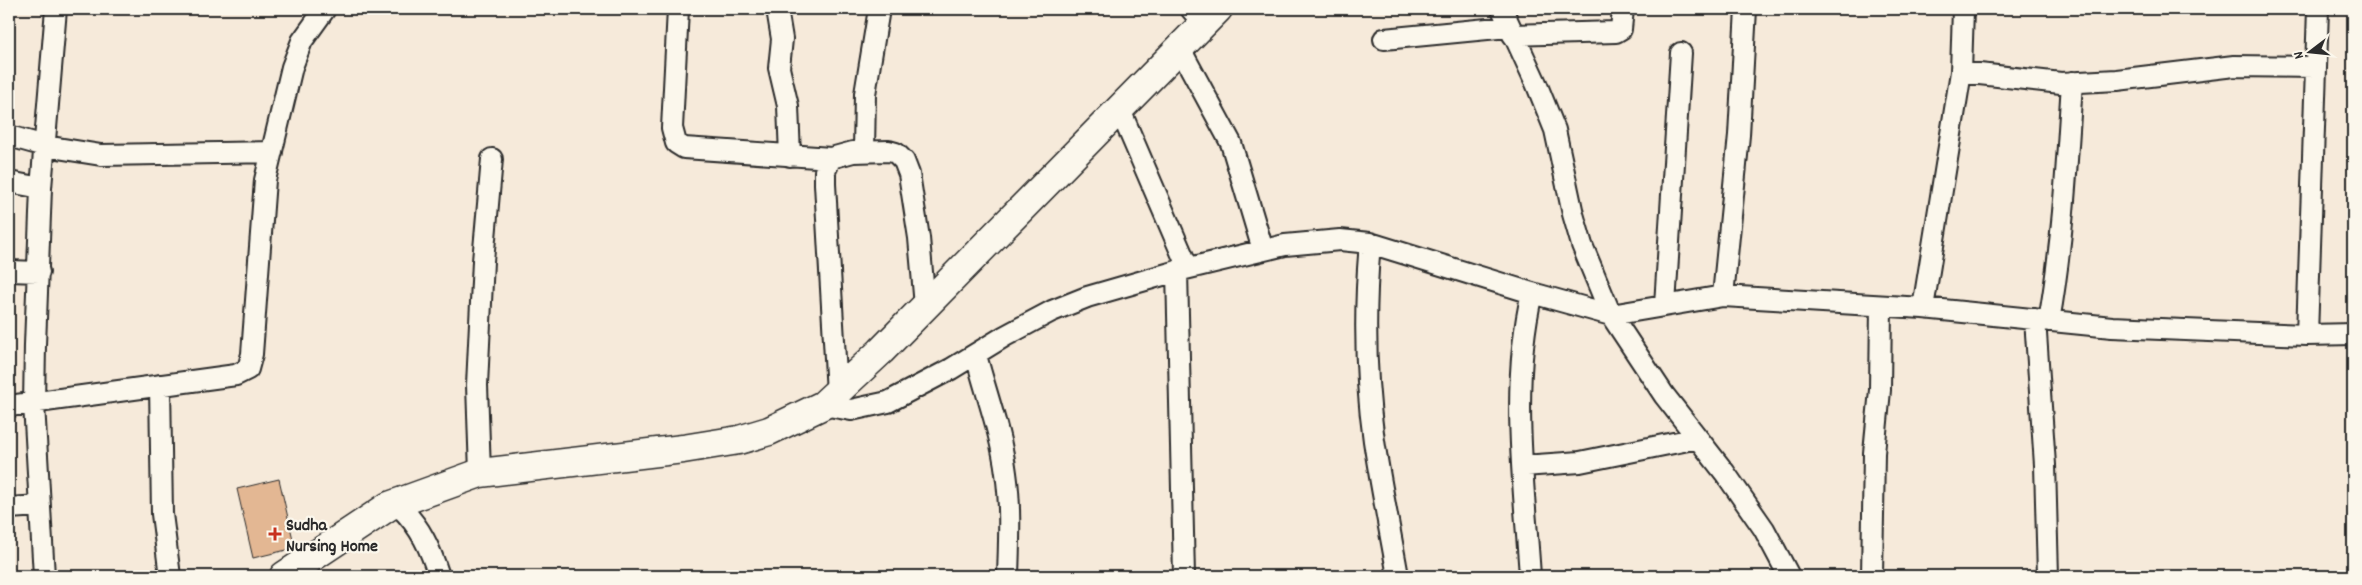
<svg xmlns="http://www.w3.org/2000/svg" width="2362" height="585" font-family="Dekko,sans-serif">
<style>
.building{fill:#e3b793;stroke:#2b2b2b}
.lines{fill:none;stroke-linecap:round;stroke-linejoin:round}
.street-casing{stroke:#2b2b2b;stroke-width:24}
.primary-casing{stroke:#2b2b2b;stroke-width:31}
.street{stroke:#fbf7ec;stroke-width:20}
.primary{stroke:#fbf7ec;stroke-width:28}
.poi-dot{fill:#c8321e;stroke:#fbf7ec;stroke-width:2}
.labels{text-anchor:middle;stroke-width:4.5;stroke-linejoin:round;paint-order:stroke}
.poi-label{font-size:18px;font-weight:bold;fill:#2b2b2b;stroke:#fbf7ec;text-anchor:start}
</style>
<rect width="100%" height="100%" fill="#f6eada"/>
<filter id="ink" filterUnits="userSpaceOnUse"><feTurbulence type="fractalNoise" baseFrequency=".02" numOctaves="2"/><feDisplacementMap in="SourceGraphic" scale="10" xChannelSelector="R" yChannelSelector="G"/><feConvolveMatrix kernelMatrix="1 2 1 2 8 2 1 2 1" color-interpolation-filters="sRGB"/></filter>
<g filter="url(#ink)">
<path class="building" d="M 279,479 L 295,548 L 253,558 L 237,489 Z"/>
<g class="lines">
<defs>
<path id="street" d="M 678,9 L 672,128 L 676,143 L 684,148 L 831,158
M 777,9 L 782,39 L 779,68 L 788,106 L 790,156
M 1191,9 L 1203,23
M 1502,9 L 1536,83 L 1555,130 L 1573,214 L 1582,245 L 1611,315 L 1664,395 L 1725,473 L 1764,529 L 1789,576
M 1513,35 L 1616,32 L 1621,29 L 1623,9
M 1384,39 L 1508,27
M 1179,47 L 1231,143 L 1263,250
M 1961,72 L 2061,83 L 2117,80 L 2234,66 L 2316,67
M 1120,110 L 1188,268
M 9,136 L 45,146 L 101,155 L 272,152
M 864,150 L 865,94 L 879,9
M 9,182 L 41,188
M 1370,243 C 1364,309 1365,376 1374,441 C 1381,486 1390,531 1398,576
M 9,271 L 39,272
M 1177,271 L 1184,576
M 1723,296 L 1739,135 L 1746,9
M 1665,305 L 1681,53
M 1923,308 L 1961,72 L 1963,9
M 2035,319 L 2045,465 L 2048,576
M 2049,321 C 2063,242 2067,162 2072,82
M 2307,335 L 2318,9
M 976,355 C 986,394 1001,433 1006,473 C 1011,507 1009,542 1008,576
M 160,385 L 162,514 L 170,576
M 837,393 L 825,184 L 825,171 L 831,158 L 853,152 L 889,151 L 896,153 L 904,161 L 909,174 L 919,238 L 925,306
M 823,405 L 851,410 L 888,402 L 951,369 L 1005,336 L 1052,311 L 1087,297 L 1177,271 L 1285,245 L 1340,240 L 1370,243 L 1532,293 L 1611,315 L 1723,296 L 1923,308 L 2112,327 L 2307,335 L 2353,334
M 9,406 L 236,375 L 248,369 L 252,354 L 265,180 L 292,67 L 302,41 L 325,9
M 1523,466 L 1580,462 L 1698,438
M 480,473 L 477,385 L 483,261 L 492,159
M 400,507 C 421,528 430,548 439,576
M 9,508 L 39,506
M 44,576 L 34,404 L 35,345 L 41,188 L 56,9
M 1530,576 C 1524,483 1510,385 1532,293
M 1872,576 L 1874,453 L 1880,390 L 1881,306"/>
<path id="primary" d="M 284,576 L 389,506 L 480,473 L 683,449 L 739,440 L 769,431 L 823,405 L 881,351 L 1218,9"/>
</defs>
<use href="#street" class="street-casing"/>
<use href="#primary" class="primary-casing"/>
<use href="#street" class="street"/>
<use href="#primary" class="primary"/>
</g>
</g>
<path class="poi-dot" d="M272.5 526.5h5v5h5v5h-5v5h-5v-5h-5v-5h5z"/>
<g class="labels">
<g class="poi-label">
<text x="286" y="530">Sudha<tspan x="286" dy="21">Nursing Home</tspan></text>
</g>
</g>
<rect width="2362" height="585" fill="none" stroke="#fbf7ec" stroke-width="30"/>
<rect x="15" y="15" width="2332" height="555" fill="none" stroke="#2b2b2b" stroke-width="2" filter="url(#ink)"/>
<g transform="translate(2310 52) rotate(254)" stroke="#fbf7ec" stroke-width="4" paint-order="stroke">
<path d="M0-4L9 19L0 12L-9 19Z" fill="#2b2b2b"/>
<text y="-8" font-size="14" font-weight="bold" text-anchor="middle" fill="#2b2b2b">N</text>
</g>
</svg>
